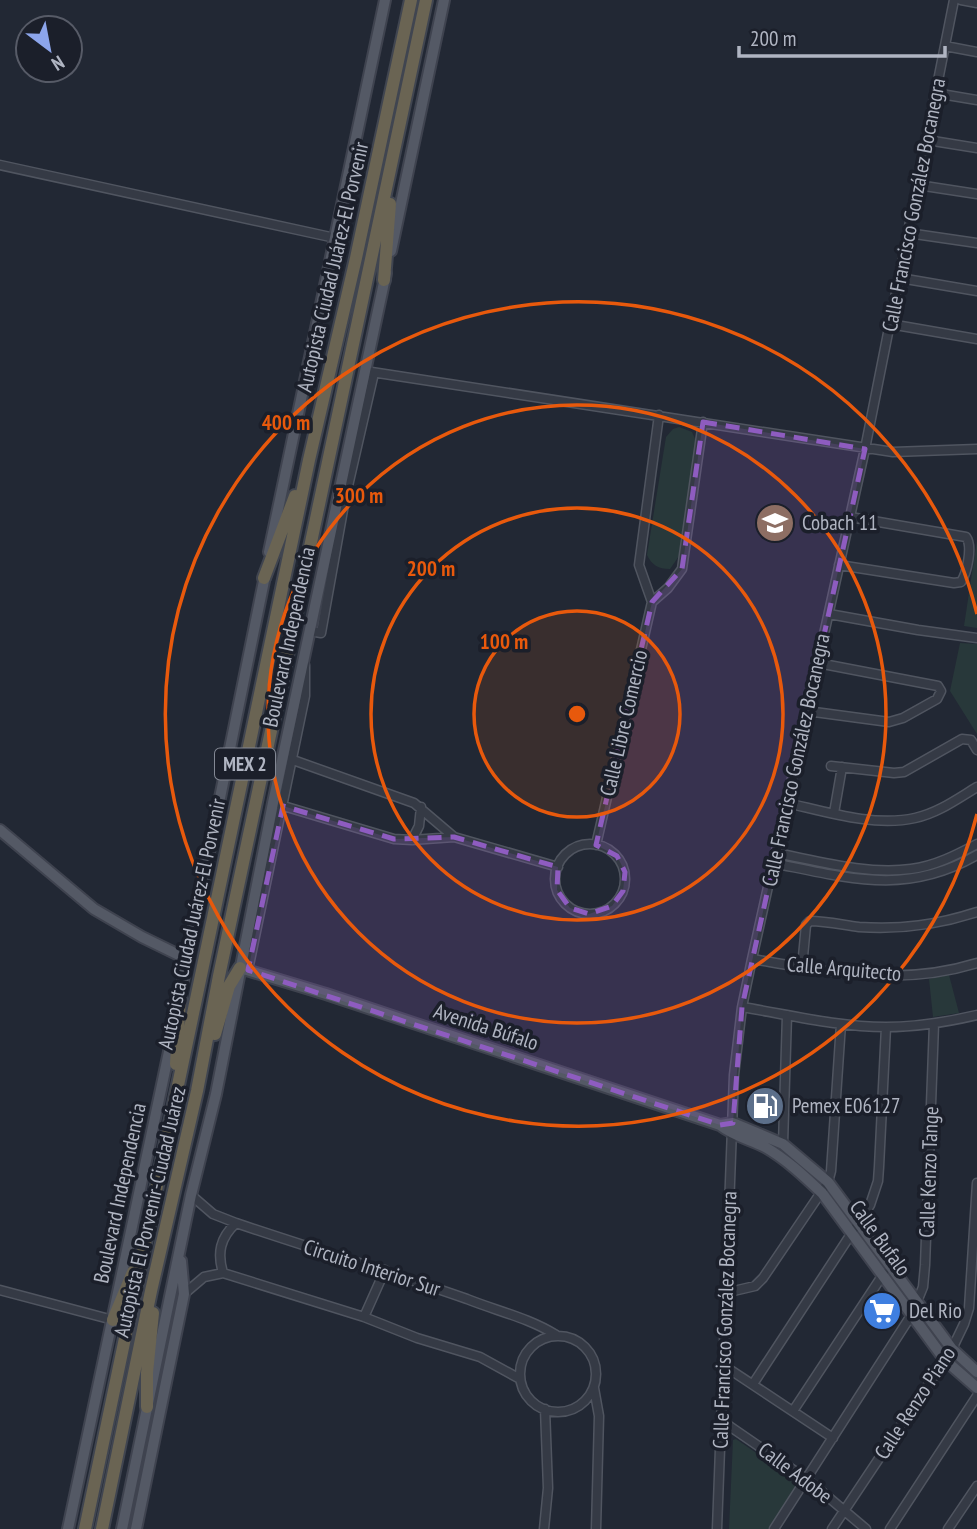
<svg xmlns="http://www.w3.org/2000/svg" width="977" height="1529" font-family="'PT Sans Narrow',sans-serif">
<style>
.green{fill:#28383a}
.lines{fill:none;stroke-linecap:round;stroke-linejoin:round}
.minor-casing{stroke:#505560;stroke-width:11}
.major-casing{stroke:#3f434f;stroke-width:14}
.highway-casing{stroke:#404550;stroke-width:16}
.minor{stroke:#353a45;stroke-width:8}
.major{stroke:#545965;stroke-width:10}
.highway{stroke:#6a6453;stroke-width:12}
.marked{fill:#8e5cc0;fill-opacity:0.2;stroke:#8e5cc0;stroke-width:5;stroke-dasharray:14 9;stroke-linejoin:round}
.ring{fill:none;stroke:#e8590c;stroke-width:3.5}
.labels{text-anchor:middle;stroke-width:7;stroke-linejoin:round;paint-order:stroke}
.shield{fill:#1b1f2a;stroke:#838894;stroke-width:2}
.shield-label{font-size:19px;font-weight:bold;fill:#b0b5c2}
.street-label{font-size:21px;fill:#b0b5c2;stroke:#1b1f2a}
.poi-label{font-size:21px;fill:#b0b5c2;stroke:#1b1f2a;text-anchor:start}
.centre{fill:#e8590c;stroke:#1b1f2a;stroke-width:3.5}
.ring-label{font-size:21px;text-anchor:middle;font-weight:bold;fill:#e8590c;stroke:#1b1f2a;stroke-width:7;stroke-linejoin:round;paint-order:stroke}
</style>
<rect width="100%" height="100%" fill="#222834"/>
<path class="green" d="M 679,427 L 692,432 L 696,441 L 679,556 L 670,569 C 658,569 652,565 647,555 L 666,437 L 673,429 Z
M 977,540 L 977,628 L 964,626 Z
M 960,643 L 977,644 L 977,734 L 950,691 Z
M 949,975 L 959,1013 L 933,1017 L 929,979 Z
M 736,1439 L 797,1481 L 797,1485 L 769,1529 L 729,1529 L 733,1440 Z"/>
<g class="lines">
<defs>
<path id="minor" d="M 961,0 L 977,3
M 945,46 L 977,52
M 935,93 L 977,100
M 927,140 L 977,148
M 0,165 L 335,238
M 918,185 L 977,194
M 908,233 L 977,243
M 900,278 L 977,291
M 890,324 L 977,339
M 365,371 L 893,452 L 977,449
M 839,565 L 954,583 L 961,582 C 967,573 973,546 966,537 L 850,517
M 652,602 L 668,588 L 682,569 L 703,422
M 829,614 L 918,630 L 977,638
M 310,631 L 321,633 L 345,499 L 374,373
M 807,711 L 889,722 L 903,718 L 937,699 L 941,691 L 938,686 L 818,663
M 293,760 L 414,803 L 454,837 L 558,867
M 831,766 L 894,773 L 904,772 L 962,739 L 971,740 L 977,750
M 787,803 C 827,812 874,827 915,818 C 938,813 957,799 977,787
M 280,805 L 394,839 L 412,840 L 454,837
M 834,813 L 842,767
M 412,840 L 419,826 L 421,807
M555 879a35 35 0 1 1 70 0a35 35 0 1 1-70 0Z
M 596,845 L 652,602 L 639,565 L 659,415
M 776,853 C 818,861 867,875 911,869 C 935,866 956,855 977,844
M 773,863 C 848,878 907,896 977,855
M 752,959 C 830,972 900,987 977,963
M 802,967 L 806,925 L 810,921 C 826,921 843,925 859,927 C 901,930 937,925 977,912
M 248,970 L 305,696 L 305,665
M 742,1007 C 790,1015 838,1027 886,1027 C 917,1027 947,1022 977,1015
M 783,1144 L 787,1015
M 191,1195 L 213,1214 L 236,1223 C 313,1249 390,1272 467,1299 C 497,1311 529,1318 556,1335
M 223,1273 C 217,1253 220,1238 236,1223
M 0,1290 L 113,1320
M 725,1293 L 755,1286 L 763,1278 L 828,1182 L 831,1171 L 841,1024
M 184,1294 L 204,1277 L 223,1273 L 364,1317 L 417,1338 L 480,1357 L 520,1379
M 364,1317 L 385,1270
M520 1374a38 38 0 1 1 76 0a38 38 0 1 1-76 0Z
M 723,1365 L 833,1438
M 753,1384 L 870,1205 L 878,1181 L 879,1167 L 886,1027
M 594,1388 L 599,1416 L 596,1529
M 793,1411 L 884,1273
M 722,1421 L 808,1480 L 866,1529
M 544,1529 L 548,1488 L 545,1409
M 717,1529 L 734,1075 L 742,1007 L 752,959 L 865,449 L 954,0
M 774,1529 L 912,1314 L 923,1287 L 925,1265 L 934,1024
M 832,1529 L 952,1349 L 964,1324 L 969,1308 L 977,1183
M 890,1529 L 977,1396
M 948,1529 L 977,1486"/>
<path id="major" d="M 391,251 L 444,0
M 269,552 L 385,0
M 0,830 L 94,909 L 142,937 L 187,959
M 240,968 L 326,994 L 720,1125 C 734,1136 749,1139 765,1147 C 786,1159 804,1176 822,1193 L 945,1360 L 977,1388
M 178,1005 L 266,571
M 720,1125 L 733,1123 L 783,1144 L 828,1182 L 952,1349 L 977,1372
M 68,1529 L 174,1028
M 122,1529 L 191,1195 L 216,1094 L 273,803 L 386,273
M 136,1529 L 184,1294 L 181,1261"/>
<path id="highway" d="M 384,280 L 390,204
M 264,578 L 295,496
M 215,1034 L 229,986 L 240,968
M 176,1064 L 180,998
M 113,1320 L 133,1272
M 147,1407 L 147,1373 L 153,1313
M 85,1529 L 309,460 L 356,258 L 411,0
M 102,1529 L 151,1291 L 197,1091 L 219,976 L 426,0"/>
</defs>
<use href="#minor" class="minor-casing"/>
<use href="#major" class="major-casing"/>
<use href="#highway" class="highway-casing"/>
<use href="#minor" class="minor"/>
<use href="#major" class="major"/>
<use href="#highway" class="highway"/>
</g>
<path class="marked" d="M 703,422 L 865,449 L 742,1007 L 733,1123 L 720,1125 L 248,970 L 283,806 L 394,839 L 454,837 L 558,867 L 557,890 L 570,908 L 589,914 L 612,906 L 623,891 L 625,872 L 617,856 L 596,845 L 652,602 L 682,569 Z"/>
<circle cx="577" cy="714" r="103" fill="#e8590c" fill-opacity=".12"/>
<g class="ring">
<circle cx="577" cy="714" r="103"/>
<circle cx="577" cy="714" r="206"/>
<circle cx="577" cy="714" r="309"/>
<path d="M977 814A412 412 0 1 1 977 614"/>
</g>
<defs>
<symbol id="school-disc" viewBox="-11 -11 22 22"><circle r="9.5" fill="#8d6e63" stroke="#1b1f2a"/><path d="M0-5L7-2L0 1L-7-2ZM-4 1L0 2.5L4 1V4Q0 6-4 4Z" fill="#fff"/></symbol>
<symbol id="fuel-disc" viewBox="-11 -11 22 22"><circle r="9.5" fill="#5c6f8a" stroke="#1b1f2a"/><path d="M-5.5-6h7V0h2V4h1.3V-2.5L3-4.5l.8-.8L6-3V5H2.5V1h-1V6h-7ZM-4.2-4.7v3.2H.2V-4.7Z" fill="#fff"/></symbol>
<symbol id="supermarket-disc" viewBox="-11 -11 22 22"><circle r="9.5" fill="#3f7fe0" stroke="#1b1f2a"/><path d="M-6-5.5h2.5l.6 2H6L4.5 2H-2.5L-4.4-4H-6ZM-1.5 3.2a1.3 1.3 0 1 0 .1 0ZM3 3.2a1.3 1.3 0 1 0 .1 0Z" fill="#fff"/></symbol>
</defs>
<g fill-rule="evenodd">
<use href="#school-disc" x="753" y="501" width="44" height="44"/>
<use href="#fuel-disc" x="743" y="1084" width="44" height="44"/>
<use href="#supermarket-disc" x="860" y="1289" width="44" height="44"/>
</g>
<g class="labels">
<rect class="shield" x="215" y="748.5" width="60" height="31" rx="5"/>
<g class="shield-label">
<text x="245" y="771">MEX 2</text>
</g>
<g class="street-label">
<text transform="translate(914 205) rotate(-79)" y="7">Calle Francisco González Bocanegra</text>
<text transform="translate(333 267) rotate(-77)" y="7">Autopista Ciudad Juárez-El Porvenir</text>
<text transform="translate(289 637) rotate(-78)" y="7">Boulevard Independencia</text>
<text transform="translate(624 723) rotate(-77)" y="7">Calle Libre Comercio</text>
<text transform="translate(796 760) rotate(-78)" y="7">Calle Francisco González Bocanegra</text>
<text transform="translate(192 924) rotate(-78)" y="7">Autopista Ciudad Juárez-El Porvenir</text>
<text transform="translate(844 969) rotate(5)" y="7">Calle Arquitecto</text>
<text transform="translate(486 1027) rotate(18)" y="7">Avenida Búfalo</text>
<text transform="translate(929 1172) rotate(-88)" y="7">Calle Kenzo Tange</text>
<text transform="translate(120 1193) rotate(-78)" y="7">Boulevard Independencia</text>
<text transform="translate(150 1212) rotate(-77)" y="7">Autopista El Porvenir-Ciudad Juárez</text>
<text transform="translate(880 1238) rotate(54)" y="7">Calle Bufalo</text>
<text transform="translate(372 1268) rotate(18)" y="7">Circuito Interior Sur</text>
<text transform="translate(725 1320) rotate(-88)" y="7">Calle Francisco González Bocanegra</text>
<text transform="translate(915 1403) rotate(-57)" y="7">Calle Renzo Piano</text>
<text transform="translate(795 1473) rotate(37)" y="7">Calle Adobe</text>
</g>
<g class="poi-label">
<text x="802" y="530">Cobach 11</text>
<text x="792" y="1113">Pemex E06127</text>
<text x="909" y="1318">Del Rio</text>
</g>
</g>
<circle cx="577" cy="714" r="10" class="centre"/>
<g class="ring-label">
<text x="286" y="430">400 m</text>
<text x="359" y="503">300 m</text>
<text x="431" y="576">200 m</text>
<text x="504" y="649">100 m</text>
</g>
<g transform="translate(49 49) rotate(148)"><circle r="33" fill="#1b1f2a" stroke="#575b67" stroke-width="2"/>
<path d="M0-5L12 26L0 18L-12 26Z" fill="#8ca5eb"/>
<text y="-10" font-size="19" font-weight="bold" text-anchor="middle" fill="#b0b5c2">N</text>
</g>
<path d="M739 46v10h206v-10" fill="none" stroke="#b0b5c2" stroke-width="3.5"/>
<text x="750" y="46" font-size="21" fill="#b0b5c2" stroke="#1b1f2a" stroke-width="5" paint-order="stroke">200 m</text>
</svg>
